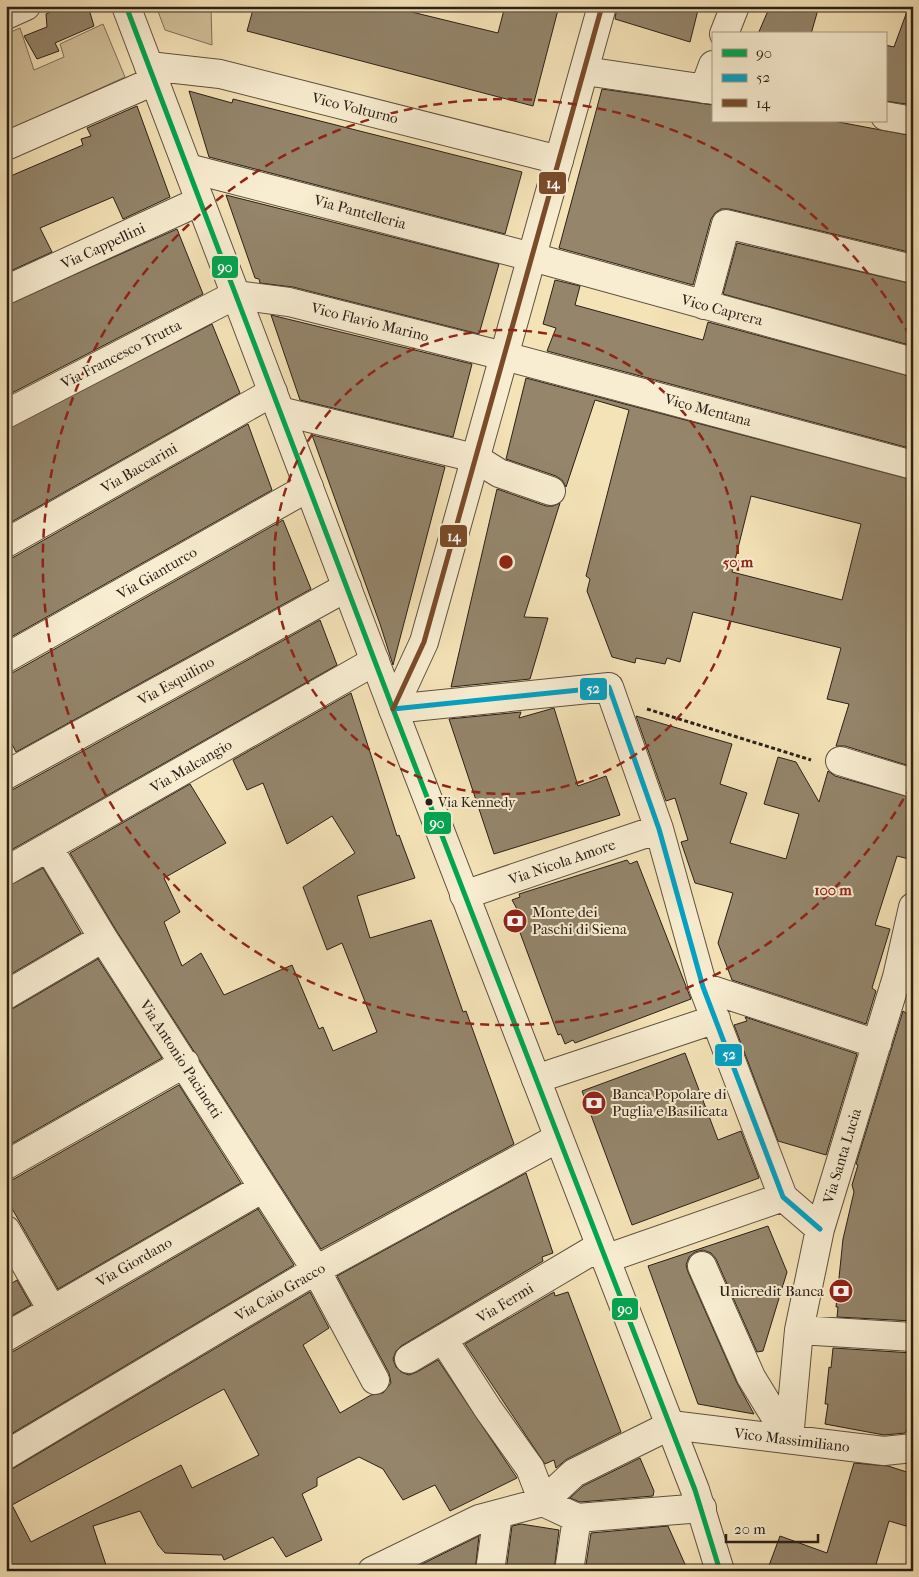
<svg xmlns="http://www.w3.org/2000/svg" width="919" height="1577" font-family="'IM FELL French Canon',serif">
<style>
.green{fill:#d3c29d;stroke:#7f715a}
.building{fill:#94856b;stroke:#2b2018;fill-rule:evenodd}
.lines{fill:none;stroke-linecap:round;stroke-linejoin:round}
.minor-casing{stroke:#5e5140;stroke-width:30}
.tertiary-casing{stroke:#5e5140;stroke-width:30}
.path{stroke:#2b2018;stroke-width:3;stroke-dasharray:4 2.5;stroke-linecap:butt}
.minor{stroke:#f8edd1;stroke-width:28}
.tertiary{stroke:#f8edd1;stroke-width:28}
.bus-1-casing{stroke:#f8edd1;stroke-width:9}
.bus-2-casing{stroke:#f8edd1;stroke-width:9}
.bus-3-casing{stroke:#f8edd1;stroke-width:9}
.bus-1{stroke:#00a651;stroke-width:5}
.bus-2{stroke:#02a2c5;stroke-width:5}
.bus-3{stroke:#7a4b2a;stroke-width:5}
.ring{fill:none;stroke:#8f2418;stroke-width:2.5;stroke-dasharray:9 6}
.bus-dot{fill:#2b2018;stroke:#f8edd1;stroke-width:2}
.labels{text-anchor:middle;stroke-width:4;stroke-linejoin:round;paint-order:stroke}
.bus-label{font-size:14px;fill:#2b2018;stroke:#f8edd1;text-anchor:start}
.street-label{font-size:15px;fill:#2b2018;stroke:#f8edd1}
.poi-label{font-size:15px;fill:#2b2018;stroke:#f8edd1;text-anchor:start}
.centre{fill:#8f2418;stroke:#f8edd1;stroke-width:2.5}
.ring-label{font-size:15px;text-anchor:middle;font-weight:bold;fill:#8f2418;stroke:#f8edd1;stroke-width:4;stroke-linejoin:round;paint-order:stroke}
.line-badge{stroke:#f8edd1;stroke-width:2}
.badge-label{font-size:14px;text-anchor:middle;font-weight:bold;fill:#fff}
</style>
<rect width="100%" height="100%" fill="#f5e3b8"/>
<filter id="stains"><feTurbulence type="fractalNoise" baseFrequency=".004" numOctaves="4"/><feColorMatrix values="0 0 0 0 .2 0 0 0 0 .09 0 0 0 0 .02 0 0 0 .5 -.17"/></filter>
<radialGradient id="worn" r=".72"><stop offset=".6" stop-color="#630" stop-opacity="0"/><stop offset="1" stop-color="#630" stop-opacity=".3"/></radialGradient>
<path class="green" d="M 156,6 L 211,6 L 212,45 L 165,30 Z
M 103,24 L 125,77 L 6,131 L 6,34 L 20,28 L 34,70 L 64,57 L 60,44 Z"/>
<path class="building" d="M 62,6 L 88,6 L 94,26 L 55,43 L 59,51 L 37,59 L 24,36 L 47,27 L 46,14 Z
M 254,6 L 387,6 L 498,33 L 505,6 L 559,6 L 533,106 L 247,31 Z
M 617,6 L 699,6 L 690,42 L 615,19 Z
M 770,6 L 819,6 L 811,34 L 758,34 Z
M 909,6 L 913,6 L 913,105 L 885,101 L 885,45 L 894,47 Z
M 602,89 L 713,105 L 713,121 L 833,121 L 913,136 L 913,253 L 729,209 L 721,209 L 715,213 L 711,219 L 693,285 L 559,248 Z
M 189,91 L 232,103 L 233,99 L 522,172 L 505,234 L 209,157 Z
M 137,106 L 170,197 L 123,219 L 113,197 L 40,228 L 52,252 L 6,273 L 6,178 L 83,145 L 81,139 L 91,136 L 87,128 Z
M 226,195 L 499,264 L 479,334 L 293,287 L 260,283 L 259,279 L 255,278 Z
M 177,229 L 203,294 L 6,396 L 6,305 Z
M 737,243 L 913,284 L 913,346 L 723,294 Z
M 555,280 L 580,286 L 575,305 L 703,340 L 708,322 L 913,377 L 913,449 L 547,351 L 556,328 L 543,324 Z
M 271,315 L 472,364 L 453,437 L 300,400 Z
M 212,324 L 240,393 L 6,525 L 6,429 Z
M 526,378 L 913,480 L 913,767 L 845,746 L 836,746 L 849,704 L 827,699 L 841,648 L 693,612 L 680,662 L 667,658 L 665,664 L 636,658 L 635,663 L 612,657 L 587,591 L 590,579 L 586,576 L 629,410 L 595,400 L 566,487 L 562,480 L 556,476 L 506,459 ZM 751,496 L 861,524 L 842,600 L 732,572 Z
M 248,424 L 272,490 L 6,640 L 6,559 L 14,557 Z
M 312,435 L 445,467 L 393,665 L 380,624 Z
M 497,489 L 546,506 L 553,506 L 560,503 L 524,617 L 548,618 L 530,679 L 451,687 Z
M 283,520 L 311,589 L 16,752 L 6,733 L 6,674 L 14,672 Z
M 320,620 L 337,665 L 6,853 L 6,791 L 14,789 Z
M 351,693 L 397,836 L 399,835 L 415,878 L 357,896 L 370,938 L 431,920 L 463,1012 L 466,1011 L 514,1144 L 321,1249 L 116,930 L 70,853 L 190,784 L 226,843 L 164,878 L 180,912 L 164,922 L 182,966 L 201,953 L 224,995 L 292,965 L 319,1029 L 323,1027 L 333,1051 L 377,1032 L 342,943 L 327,950 L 303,887 L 355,853 L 332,816 L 287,844 L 263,783 L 247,790 L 233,760 Z
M 554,708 L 578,786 L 606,776 L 620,815 L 494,854 L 449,719 L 521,712 L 519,718 Z
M 636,716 L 732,744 L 720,784 L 747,793 L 730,843 L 786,859 L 799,814 L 764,804 L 778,757 L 796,762 L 819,802 L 828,771 L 835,776 L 913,798 L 913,846 L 909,859 L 897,856 L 875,925 L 890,929 L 872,988 L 876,991 L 866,1024 L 732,980 L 718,943 L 733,893 L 695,883 L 681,842 L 688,840 L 675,798 L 666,801 Z
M 627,860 L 630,864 L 637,861 L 691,999 L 575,1043 L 573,1040 L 565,1044 L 561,1034 L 558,1035 L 512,911 L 517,909 L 512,900 L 520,897 L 519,894 Z
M 43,868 L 81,933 L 6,977 L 6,887 Z
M 98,959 L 162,1058 L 6,1147 L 6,1011 L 14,1008 Z
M 903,1011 L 913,1018 L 913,1321 L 837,1317 L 838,1307 L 836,1307 L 843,1239 L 854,1192 L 852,1185 L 858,1165 L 856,1164 Z
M 745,1017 L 857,1054 L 826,1155 L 778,1141 L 734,1025 L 747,1021 Z
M 685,1053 L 718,1140 L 741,1131 L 759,1178 L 632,1225 L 582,1091 Z
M 179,1085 L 241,1183 L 58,1289 L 6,1198 L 6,1181 L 14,1179 Z
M 526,1173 L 553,1253 L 542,1257 L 543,1261 L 401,1346 L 396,1351 L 393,1359 L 396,1367 L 401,1372 L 409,1375 L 417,1372 L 438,1360 L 517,1478 L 450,1511 L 435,1485 L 403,1500 L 383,1469 L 359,1457 L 317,1478 L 317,1486 L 302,1494 L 322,1540 L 286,1557 L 273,1537 L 224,1560 L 222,1555 L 165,1553 L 158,1545 L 140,1511 L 93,1526 L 108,1571 L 6,1571 L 6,1471 L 14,1468 L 310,1292 L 329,1328 L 303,1345 L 340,1413 L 371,1395 L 383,1393 L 391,1383 L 389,1373 L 337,1276 ZM 224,1389 L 259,1455 L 192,1488 L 181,1465 L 31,1542 L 12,1505 Z
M 258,1209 L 294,1265 L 6,1437 L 6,1353 L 14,1351 Z
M 768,1226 L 787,1272 L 763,1351 L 757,1352 L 716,1259 L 711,1253 L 703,1250 L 695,1252 L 689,1257 L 686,1265 L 688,1272 L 737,1383 L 754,1414 L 698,1404 L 648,1266 Z
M 17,1280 L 31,1305 L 6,1319 L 6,1287 Z
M 554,1292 L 555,1296 L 568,1292 L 621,1432 L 567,1459 L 556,1468 L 554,1460 L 545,1464 L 465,1344 Z
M 833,1348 L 913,1353 L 913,1420 L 905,1433 L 884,1435 L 825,1424 L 828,1404 L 825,1404 L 829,1367 L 831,1368 Z
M 640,1458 L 654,1491 L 653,1496 L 580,1502 L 570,1498 L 583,1486 Z
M 854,1463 L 888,1466 L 913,1474 L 913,1528 L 889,1521 L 874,1571 L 767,1571 L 780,1536 L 827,1553 Z
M 521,1524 L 559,1530 L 554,1571 L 506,1571 L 512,1526 Z
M 668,1526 L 688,1571 L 585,1571 L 591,1533 Z
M 479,1536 L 475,1571 L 408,1571 Z"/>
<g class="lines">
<defs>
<path id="minor" d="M 6,15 L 26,6
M 724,34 L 735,6
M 149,66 L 220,74 L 559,160
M 585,71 L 713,90
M 704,89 L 713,65
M 885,116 L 913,121
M 6,146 L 154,81
M 188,168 L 532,257 L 913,362
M 6,290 L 200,201
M 704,305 L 726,224 L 913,269
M 280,411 L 475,458 L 499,473 L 551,491
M 6,414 L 235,295 L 289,302 L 504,356 L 913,465
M 6,543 L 273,392
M 6,658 L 309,487
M 393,709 L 609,687 L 659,829 L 703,987 L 783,1197 L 820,1229
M 840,761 L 913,783
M 6,775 L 347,587
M 48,847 L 103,938 L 316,1270 L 375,1380
M 6,871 L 375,661
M 464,895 L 659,829
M 703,987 L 877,1044
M 6,995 L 103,938
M 536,1079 L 716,1019
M 6,1165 L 185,1063
M 6,1230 L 52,1310
M 605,1259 L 783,1197
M 702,1266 L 751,1377 L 789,1439
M 799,1330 L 913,1337
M 6,1337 L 263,1188
M 443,1339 L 488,1409 L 530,1468 L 543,1502
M 409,1359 L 600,1246
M 789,1439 L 799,1330 L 820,1229 L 897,977 L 913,907
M 6,1455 L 316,1270 L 558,1138
M 543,1502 L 577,1518 L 702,1508
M 372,1571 L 479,1519 L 543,1502 L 574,1473 L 671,1425 L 884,1451 L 913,1448
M 490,1571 L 498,1514
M 569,1571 L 577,1518"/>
<path id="tertiary" d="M 126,6 L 393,709 L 695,1490 L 720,1571
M 393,709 L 424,642 L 602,6"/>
</defs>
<use href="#minor" class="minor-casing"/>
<use href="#tertiary" class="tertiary-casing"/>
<path class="path" d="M 647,709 L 811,760"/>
<use href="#minor" class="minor"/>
<use href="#tertiary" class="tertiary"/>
<defs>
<path id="bus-1" d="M 126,6 L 393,709 L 695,1490 L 720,1571"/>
<path id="bus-2" d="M 393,709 L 609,687 L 659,829 L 703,987 L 783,1197 L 820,1229"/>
<path id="bus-3" d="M 393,709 L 424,642 L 602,6"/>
</defs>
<use href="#bus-1" class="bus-1-casing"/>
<use href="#bus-2" class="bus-2-casing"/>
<use href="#bus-3" class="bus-3-casing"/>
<use href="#bus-1" class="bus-1"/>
<use href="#bus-2" class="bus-2"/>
<use href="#bus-3" class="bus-3"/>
</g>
<g class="ring">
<circle cx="506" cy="562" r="232"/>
<path d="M911 786A463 463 0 1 1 911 338"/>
</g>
<defs>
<symbol id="bank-disc" viewBox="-11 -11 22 22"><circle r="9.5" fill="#8f2418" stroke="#f8edd1"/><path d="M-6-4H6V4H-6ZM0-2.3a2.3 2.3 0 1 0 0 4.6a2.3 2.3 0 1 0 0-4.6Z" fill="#fff"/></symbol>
</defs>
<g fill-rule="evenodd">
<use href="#bank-disc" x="501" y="907" width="28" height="28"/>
<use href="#bank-disc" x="580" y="1089" width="28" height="28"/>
<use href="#bank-disc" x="827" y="1277" width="28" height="28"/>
</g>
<circle class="bus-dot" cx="429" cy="802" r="4.5"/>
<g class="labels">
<g class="bus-label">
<text x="438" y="807">Via Kennedy</text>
</g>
<g class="street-label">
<text transform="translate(355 108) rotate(14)" y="5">Vico Volturno</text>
<text transform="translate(360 212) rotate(15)" y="5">Via Pantelleria</text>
<text transform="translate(103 246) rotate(-25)" y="5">Via Cappellini</text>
<text transform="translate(722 310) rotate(15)" y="5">Vico Caprera</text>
<text transform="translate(370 322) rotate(14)" y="5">Vico Flavio Marino</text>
<text transform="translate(121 354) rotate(-27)" y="5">Via Francesco Trutta</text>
<text transform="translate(708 410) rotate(15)" y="5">Vico Mentana</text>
<text transform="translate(139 468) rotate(-30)" y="5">Via Baccarini</text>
<text transform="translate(157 573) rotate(-30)" y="5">Via Gianturco</text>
<text transform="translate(176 681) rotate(-29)" y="5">Via Esquilino</text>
<text transform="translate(191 766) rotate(-30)" y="5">Via Malcangio</text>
<text transform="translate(562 862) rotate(-19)" y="5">Via Nicola Amore</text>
<text transform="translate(181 1059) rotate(57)" y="5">Via Antonio Pacinotti</text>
<text transform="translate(842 1156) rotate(-73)" y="5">Via Santa Lucia</text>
<text transform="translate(134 1262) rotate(-30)" y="5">Via Giordano</text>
<text transform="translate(280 1292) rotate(-30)" y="5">Via Caio Gracco</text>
<text transform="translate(505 1303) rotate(-31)" y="5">Via Fermi</text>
<text transform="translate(792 1440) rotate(7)" y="5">Vico Massimiliano</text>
</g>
<g class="poi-label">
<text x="532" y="917">Monte dei<tspan x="532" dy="17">Paschi di Siena</tspan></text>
<text x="612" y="1099">Banca Popolare di<tspan x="612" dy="17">Puglia e Basilicata</tspan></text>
<text x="824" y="1296" text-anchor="end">Unicredit Banca</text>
</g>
</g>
<circle cx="506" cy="562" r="8" class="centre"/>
<g class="ring-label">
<text x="738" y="567">50 m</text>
<text x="833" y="895">100 m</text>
</g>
<g class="line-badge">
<rect x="538" y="171" width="29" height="24" rx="5" fill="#7a4b2a"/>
<rect x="211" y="255" width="28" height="24" rx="5" fill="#00a651"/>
<rect x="439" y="524" width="29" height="24" rx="5" fill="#7a4b2a"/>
<rect x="579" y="677" width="29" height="24" rx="5" fill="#02a2c5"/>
<rect x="423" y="811" width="29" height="24" rx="5" fill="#00a651"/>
<rect x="714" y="1043" width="29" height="24" rx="5" fill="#02a2c5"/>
<rect x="611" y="1297" width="28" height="24" rx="5" fill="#00a651"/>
</g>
<g class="badge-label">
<text x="553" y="188">14</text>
<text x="225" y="272">90</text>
<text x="454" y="541">14</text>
<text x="593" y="693">52</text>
<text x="437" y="828">90</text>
<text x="729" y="1059">52</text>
<text x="625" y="1314">90</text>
</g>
<rect width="919" height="1577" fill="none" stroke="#f5e3b8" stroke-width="25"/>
<rect x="8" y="8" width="904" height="1562" fill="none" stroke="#2b2018" stroke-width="2.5"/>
<rect x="12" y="12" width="894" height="1552" fill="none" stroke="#2b2018"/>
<rect x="712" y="32" width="175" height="90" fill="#f8edd1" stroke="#a69b87"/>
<rect x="722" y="49" width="25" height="8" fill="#00a651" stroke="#a69b87"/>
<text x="756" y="58" font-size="15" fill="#2b2018">90</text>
<rect x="722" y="74" width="25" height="8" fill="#02a2c5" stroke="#a69b87"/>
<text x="756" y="82" font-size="15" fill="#2b2018">52</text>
<rect x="722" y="99" width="25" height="8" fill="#7a4b2a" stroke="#a69b87"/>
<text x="756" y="108" font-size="15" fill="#2b2018">14</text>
<path d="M726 1534v8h92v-8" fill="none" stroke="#2b2018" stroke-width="2.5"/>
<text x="734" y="1534" font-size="15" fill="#2b2018" stroke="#f8edd1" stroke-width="4" paint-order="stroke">20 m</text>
<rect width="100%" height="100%" filter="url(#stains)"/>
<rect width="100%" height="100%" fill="url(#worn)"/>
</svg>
